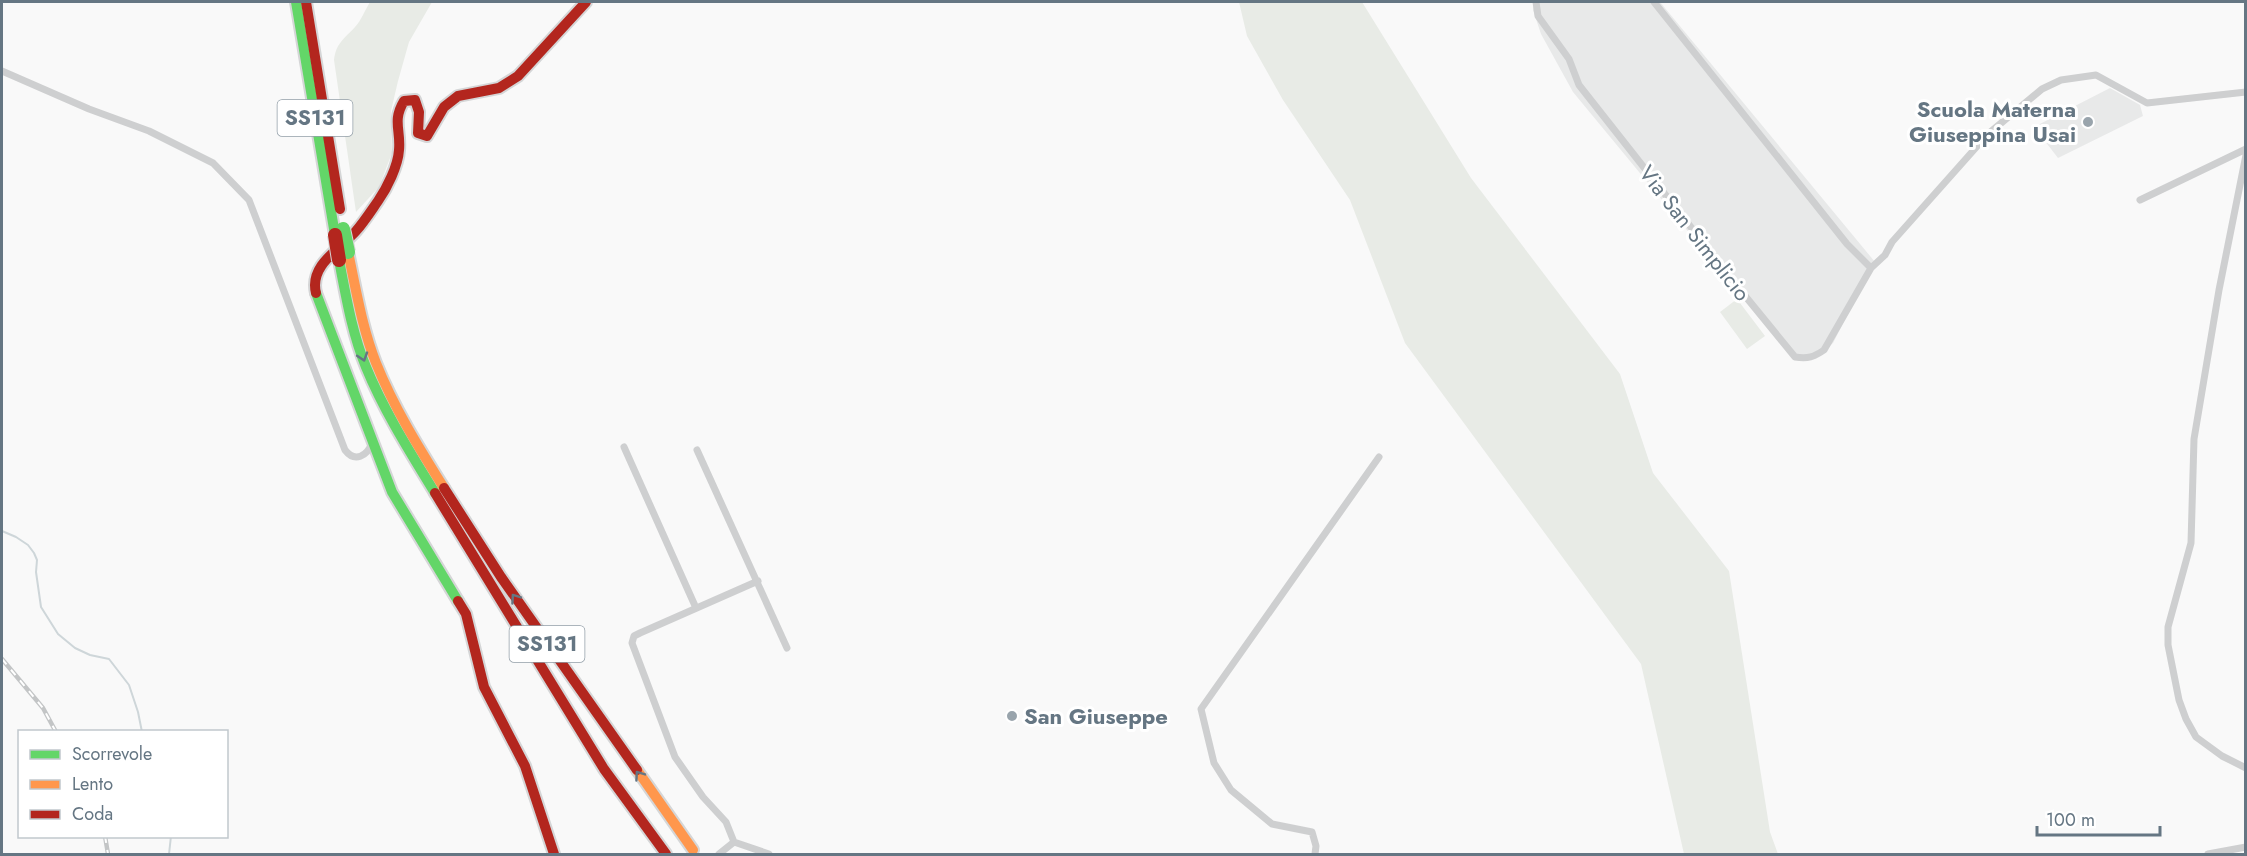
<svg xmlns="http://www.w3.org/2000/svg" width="2247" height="856" font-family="Jost,sans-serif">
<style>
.built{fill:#e8e9e9}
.green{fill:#e8ebe6}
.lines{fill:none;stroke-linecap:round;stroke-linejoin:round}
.stream{stroke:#ced6d9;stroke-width:2}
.fast-casing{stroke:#d5d6d7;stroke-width:14}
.slow-casing{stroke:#d5d6d7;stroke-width:14}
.jam-casing{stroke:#d5d6d7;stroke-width:14}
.street{stroke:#cecfd0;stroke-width:7}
.fast{stroke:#63d668;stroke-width:10}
.slow{stroke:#ff974d;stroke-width:10}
.jam{stroke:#b3261e;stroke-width:10}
.rail-casing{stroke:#c3c5c6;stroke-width:4.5}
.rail{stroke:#fff;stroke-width:2;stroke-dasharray:7;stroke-linecap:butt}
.fast-bridge-casing{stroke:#d5d6d6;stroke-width:16;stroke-linecap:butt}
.jam-bridge-casing{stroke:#d5d6d6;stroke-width:16;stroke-linecap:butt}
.fast-bridge{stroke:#63d668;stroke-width:14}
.jam-bridge{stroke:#b3261e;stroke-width:14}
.oneway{stroke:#657683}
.poi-dot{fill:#99a4ac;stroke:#fff;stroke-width:2}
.labels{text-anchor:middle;stroke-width:6;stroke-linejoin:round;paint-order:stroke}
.shield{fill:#fff;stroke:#939fa8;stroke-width:1.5}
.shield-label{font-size:21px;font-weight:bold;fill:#657683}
.poi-label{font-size:22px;font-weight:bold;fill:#657683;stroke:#fff;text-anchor:end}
.street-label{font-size:22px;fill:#657683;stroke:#fff}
</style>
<rect width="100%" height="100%" fill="#f9f9f9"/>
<path class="built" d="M 1534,2 L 1660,2 L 1875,262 L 1833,343 L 1816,359 L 1801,361 L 1786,350 L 1573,92 L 1541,34 L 1533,10 Z
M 2110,88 L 2140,105 L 2143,116 L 2058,158 L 2034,127 Z"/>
<path class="green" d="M 370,2 L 432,2 L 409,42 L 398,81 L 391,111 L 392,153 L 379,187 L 356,212 L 334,60 C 336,43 344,39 355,27 C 361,21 365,10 370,2 Z
M 1239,2 L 1362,2 L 1471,178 L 1620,374 L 1653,473 L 1729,571 L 1770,832 L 1778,854 L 1684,854 L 1641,664 L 1405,343 L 1350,200 L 1283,100 L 1247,36 Z
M 1737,299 L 1765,336 L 1747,349 L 1720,312 Z"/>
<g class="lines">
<path class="stream" d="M 2,531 L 16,537 L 28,545 L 34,553 L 37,560 L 36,572 L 41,607 L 58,634 L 75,648 L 90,655 L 109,659 L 129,685 L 138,712 L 142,732
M 169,854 L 171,836"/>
<defs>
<path id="fast" d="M 296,2 L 335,235
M 339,260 C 346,296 352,333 366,367 C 384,411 410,452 435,493
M 316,293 L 392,492 L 458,601"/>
<path id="slow" d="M 348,252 C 356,289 362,328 376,363 C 394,408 419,448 444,488
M 637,770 L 693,850"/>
<path id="jam" d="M 306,2 L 340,209
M 316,293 C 309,265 340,249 356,231 C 364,222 371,211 378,201 C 387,188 398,166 399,150 C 401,130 392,121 404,101 L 415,100 L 419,112 L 418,133 L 427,136 L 444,107 L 458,96 L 499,88 L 518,76 L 586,2
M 444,488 L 501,577 L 637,770
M 435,493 L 604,769 L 666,854
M 458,601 L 466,614 L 484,687 L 525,766 L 554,854"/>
</defs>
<use href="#fast" class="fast-casing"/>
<use href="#slow" class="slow-casing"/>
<use href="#jam" class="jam-casing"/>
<path class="street" d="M 1536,2 L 1538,16 L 1569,59 L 1579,85 L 1746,297 L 1795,357 C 1808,359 1814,357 1824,350 L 1871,268 L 1885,255 L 1892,242 L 1988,134 L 2042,89 L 2061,80 L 2096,75 L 2147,103 L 2246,92
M 1654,2 L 1847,244 L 1871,268
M 2,71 L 89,109 L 149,131 L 213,163 L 249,200 L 345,450 C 355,463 367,456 372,443
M 2246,155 L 2219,290 L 2194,439 L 2191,543 L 2168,627 L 2168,645 L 2179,700 L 2186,719 L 2196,737 L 2222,756 L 2246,768
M 2140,200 L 2246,149
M 624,447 L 696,608
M 697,450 L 787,648
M 734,842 L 726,822 L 703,797 L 675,757 L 632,643 L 634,636 L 640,633 L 758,581
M 719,854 L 734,842 L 769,854
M 1315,854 L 1316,846 L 1312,832 L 1272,824 L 1231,790 L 1214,763 L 1201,709 L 1379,457
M 2208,854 L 2246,847"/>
<use href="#fast" class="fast"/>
<use href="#slow" class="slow"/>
<use href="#jam" class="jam"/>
<defs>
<path id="rail" d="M 2,659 L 43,708 L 56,732
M 105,836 L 108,854"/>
</defs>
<use href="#rail" class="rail-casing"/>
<use href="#rail" class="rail"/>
<defs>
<path id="fast-bridge" d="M 343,229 L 348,252"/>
<path id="jam-bridge" d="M 335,235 L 339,260"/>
</defs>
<use href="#fast-bridge" class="fast-bridge-casing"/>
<use href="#jam-bridge" class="jam-bridge-casing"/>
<use href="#fast-bridge" class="fast-bridge"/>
<use href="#jam-bridge" class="jam-bridge"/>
</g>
<defs><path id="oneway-chevron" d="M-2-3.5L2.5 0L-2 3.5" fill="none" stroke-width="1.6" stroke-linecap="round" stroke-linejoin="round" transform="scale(1.5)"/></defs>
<g class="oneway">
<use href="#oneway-chevron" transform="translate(363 357) rotate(72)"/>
<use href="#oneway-chevron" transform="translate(515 598) rotate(-125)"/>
<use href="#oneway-chevron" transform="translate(639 775) rotate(-125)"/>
</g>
<g class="poi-dot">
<circle cx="2088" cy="122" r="6"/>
<circle cx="1012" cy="716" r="6"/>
</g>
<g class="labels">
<g class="shield">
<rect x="277.5" y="100" width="75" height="36" rx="4.5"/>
<rect x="509.5" y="626" width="75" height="36" rx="4.5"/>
</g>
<g class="shield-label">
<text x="315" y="125">SS131</text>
<text x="547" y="651">SS131</text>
</g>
<g class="poi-label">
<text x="2076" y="117">Scuola Materna<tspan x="2076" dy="25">Giuseppina Usai</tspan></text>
<text x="1024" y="724" text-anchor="start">San Giuseppe</text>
</g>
<g class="street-label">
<text transform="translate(1695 233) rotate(52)" y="8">Via San Simplicio</text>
</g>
</g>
<rect width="2247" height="856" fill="none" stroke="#657683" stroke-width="6"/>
<rect x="18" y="730" width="210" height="108" fill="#ffffff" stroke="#c1c8cd" stroke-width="1.5"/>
<rect x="30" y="750" width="30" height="9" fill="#63d668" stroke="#c1c8cd" stroke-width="1.5"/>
<text x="72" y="760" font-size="18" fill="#657683">Scorrevole</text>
<rect x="30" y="780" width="30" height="9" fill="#ff974d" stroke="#c1c8cd" stroke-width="1.5"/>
<text x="72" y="790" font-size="18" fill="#657683">Lento</text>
<rect x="30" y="810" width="30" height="9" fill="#b3261e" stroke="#c1c8cd" stroke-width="1.5"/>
<text x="72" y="820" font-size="18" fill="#657683">Coda</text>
<path d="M2037 826v9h123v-9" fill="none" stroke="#657683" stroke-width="3"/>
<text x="2046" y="826" font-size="18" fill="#657683" stroke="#ffffff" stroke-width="4.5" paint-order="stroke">100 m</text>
</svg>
